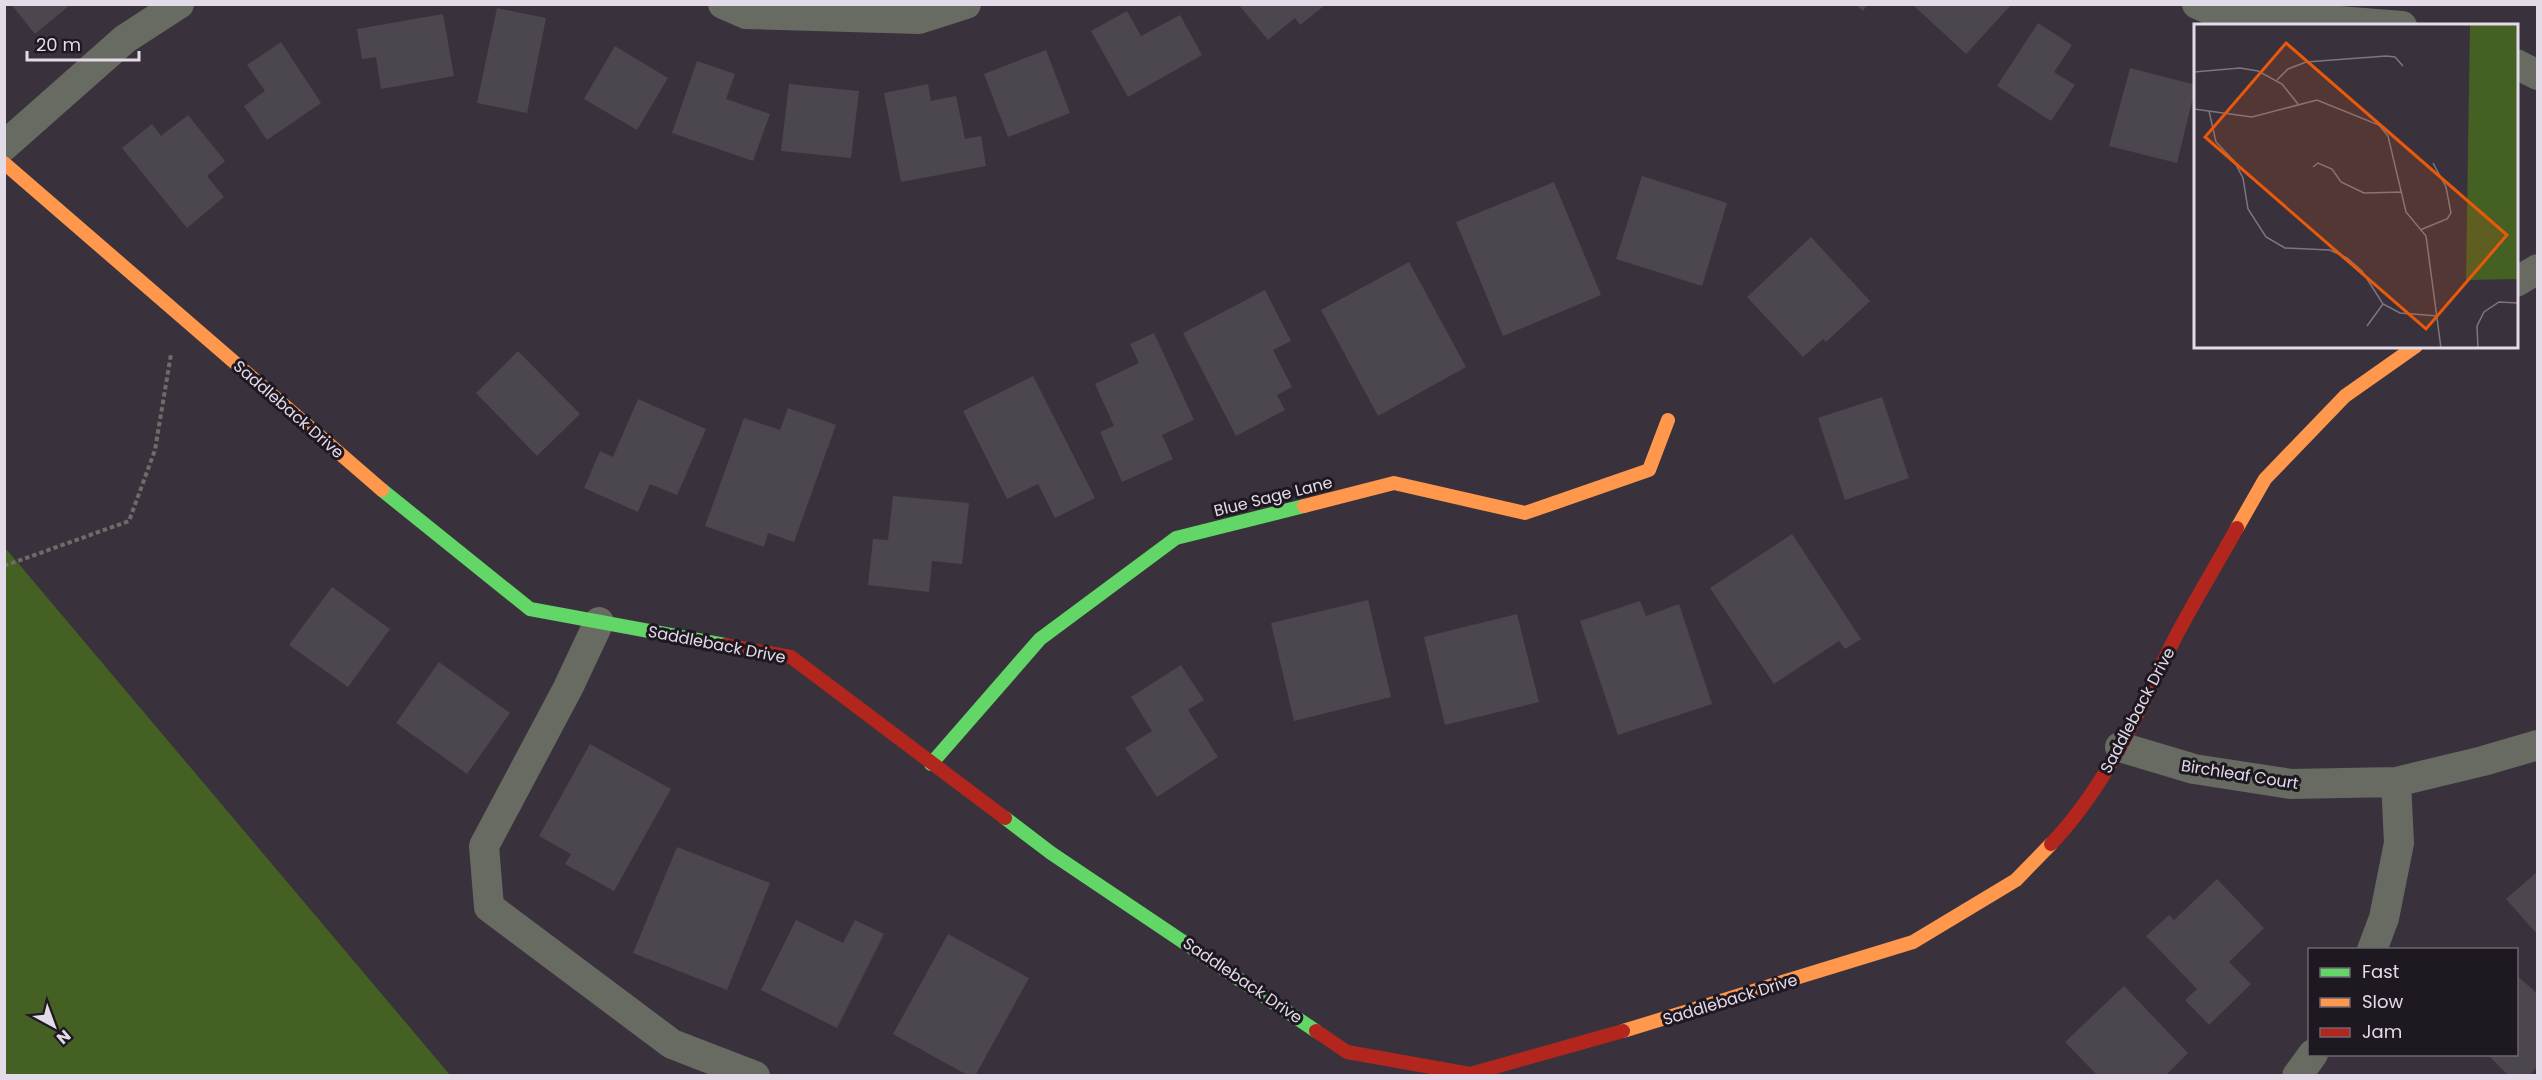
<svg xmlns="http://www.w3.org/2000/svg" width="2542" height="1080" font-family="Poppins,sans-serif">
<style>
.green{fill:#456023}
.building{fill:#4c464f}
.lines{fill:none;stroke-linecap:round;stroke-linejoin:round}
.path{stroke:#6c6d6a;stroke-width:4;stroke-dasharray:4.5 3;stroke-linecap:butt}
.street{stroke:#676b62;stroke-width:30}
.fast{stroke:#63d668;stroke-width:14}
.slow{stroke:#ff974d;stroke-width:14}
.jam{stroke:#b3261e;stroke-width:14}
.labels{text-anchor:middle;stroke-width:6;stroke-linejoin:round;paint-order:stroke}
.street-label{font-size:16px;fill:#e4dbe8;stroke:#1e1821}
.inset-road{fill:none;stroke:#7d7681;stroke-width:1.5}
.view{fill:#e8590c;fill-opacity:0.15;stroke:#e8590c;stroke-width:3}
.inset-edge{fill:none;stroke:#e4dbe8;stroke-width:3}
</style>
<rect width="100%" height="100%" fill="#39323c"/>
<path class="green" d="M 7,550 L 450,1075 L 5,1075 L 4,552 Z"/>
<path class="building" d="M 11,4 L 71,4 L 35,34 Z
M 1238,4 L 1322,4 L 1324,6 L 1300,25 L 1295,18 L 1268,40 Z
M 1855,4 L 1868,4 L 1863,11 Z
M 1912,4 L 2012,4 L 1966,54 Z
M 497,8 L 546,18 L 527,113 L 477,103 Z
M 1127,11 L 1141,36 L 1180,15 L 1202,55 L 1128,97 L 1091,31 Z
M 443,14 L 454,76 L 381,89 L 376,57 L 362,59 L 357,29 Z
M 2038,23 L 2072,45 L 2054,72 L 2075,85 L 2051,121 L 1997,86 Z
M 281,42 L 321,103 L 267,140 L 244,106 L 265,91 L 247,65 Z
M 615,46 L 668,78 L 637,130 L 584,99 Z
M 1046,50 L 1070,113 L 1008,137 L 984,74 Z
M 697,61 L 735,74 L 726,99 L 770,114 L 753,161 L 672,133 Z
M 2130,68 L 2196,85 L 2177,163 L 2109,146 Z
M 789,84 L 859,91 L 851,158 L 781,151 Z
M 928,84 L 931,101 L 956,96 L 965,139 L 981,136 L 986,166 L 901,182 L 884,93 Z
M 188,115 L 225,161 L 207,176 L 224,197 L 187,228 L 122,148 L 152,124 L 161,136 Z
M 1642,176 L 1727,203 L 1702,286 L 1616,259 Z
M 1554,182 L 1601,295 L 1503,336 L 1456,222 Z
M 1811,237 L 1870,301 L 1826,342 L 1823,339 L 1803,357 L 1747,297 Z
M 1409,262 L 1466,367 L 1378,416 L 1321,310 Z
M 1265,290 L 1291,341 L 1273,350 L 1292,387 L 1277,395 L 1285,410 L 1236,436 L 1183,333 Z
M 1154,333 L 1194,420 L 1162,435 L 1173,459 L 1122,482 L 1100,432 L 1114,426 L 1095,384 L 1139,363 L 1130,344 Z
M 518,351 L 580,414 L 537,456 L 476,393 Z
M 1033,376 L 1095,498 L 1055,518 L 1038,484 L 1007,499 L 963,411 Z
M 1882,397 L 1909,478 L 1845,500 L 1818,418 Z
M 638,399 L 706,429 L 677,495 L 650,484 L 638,512 L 584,488 L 600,451 L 613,457 Z
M 788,408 L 836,425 L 794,542 L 768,533 L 764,547 L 705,526 L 744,418 L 780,430 Z
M 893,496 L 969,503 L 962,564 L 932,561 L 929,592 L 868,585 L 873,539 L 888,540 Z
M 1792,534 L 1861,639 L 1845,649 L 1839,641 L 1774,684 L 1710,588 Z
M 332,587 L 390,629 L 348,687 L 289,645 Z
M 1368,600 L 1391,697 L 1294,721 L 1271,623 Z
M 1640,601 L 1646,616 L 1679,604 L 1712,704 L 1618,735 L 1580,621 Z
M 1517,614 L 1539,702 L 1445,725 L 1424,637 Z
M 439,662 L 510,713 L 467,774 L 396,723 Z
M 1181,665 L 1204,700 L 1188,710 L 1218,757 L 1157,797 L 1125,748 L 1152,731 L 1131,697 Z
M 590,744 L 671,789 L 614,891 L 565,864 L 571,854 L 539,836 Z
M 677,847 L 770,883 L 727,990 L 633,953 Z
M 2538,871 L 2538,935 L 2506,899 Z
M 2217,879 L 2264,928 L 2229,962 L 2251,984 L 2209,1025 L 2185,1000 L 2197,989 L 2146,936 L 2169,915 L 2174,920 Z
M 796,920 L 843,943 L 855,920 L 884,934 L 837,1028 L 761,990 Z
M 948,934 L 1029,978 L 975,1076 L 969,1076 L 893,1034 Z
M 2516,975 L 2538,994 L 2538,1066 L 2529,1076 L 2509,1076 L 2487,1054 L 2516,1054 Z
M 2124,986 L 2188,1053 L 2165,1076 L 2098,1076 L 2065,1042 Z"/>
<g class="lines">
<path class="path" d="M 4,566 L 129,521 L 155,450 L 171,354"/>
<path class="street" d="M 723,4 L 746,14 L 919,19 L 966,4
M 2197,4 L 2213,11 L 2402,26
M 2516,64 L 2538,75
M 4,146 L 125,39 L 179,4
M 2516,282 L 2538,269
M 599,622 L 568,688 L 484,846 L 489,907 L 672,1044 L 755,1076
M 2120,747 L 2194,769 L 2291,784 L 2396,782 L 2483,761 L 2538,745
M 2372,950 L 2384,918 L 2399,843 L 2396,782
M 2297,1076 L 2313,1054"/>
<path class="fast" d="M 382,490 L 530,609 L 725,645
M 931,764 L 1040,639 L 1176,538 L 1304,506
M 1005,818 L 1051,853 L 1316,1031"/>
<path class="slow" d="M 4,163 L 382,490
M 1304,506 L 1394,483 L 1525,513 L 1649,470 L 1668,420
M 2237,528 L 2265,479 L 2345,396 L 2416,346
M 1623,1031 L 1913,942 L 2016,880 L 2051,844"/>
<path class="jam" d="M 725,645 L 791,657 L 1005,818
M 2051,844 C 2107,786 2140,708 2176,636 C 2195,600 2217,564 2237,528
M 1316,1031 L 1347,1052 L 1470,1074 L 1623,1031"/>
</g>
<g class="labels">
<g class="street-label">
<text transform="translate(289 409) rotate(41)" y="6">Saddleback Drive</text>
<text transform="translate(1273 496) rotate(-14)" y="6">Blue Sage Lane</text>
<text transform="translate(717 644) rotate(11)" y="6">Saddleback Drive</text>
<text transform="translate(2137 710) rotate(-62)" y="6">Saddleback Drive</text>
<text transform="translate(2240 774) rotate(9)" y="6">Birchleaf Court</text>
<text transform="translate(1243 980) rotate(34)" y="6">Saddleback Drive</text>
<text transform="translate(1730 999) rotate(-17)" y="6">Saddleback Drive</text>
</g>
</g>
<g transform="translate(2194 24)">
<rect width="324" height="324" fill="#39323c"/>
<path d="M 276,0 L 324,0 L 324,255 L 272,256 Z" fill="#456023"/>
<path class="inset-road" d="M 0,48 L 46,44 L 64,47 L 88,60 L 104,80M 83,56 L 94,45 L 112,38 L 192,32 L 201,33 L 209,42M 0,85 L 58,93 L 123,76 L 185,101 L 194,112 L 212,188 L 232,212 L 247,324M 15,87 L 22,118 L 40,137 L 49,154 L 54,185 L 72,213 L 91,224 L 136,226 L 153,234 L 168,247 L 189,280 L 206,289 L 244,292M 119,143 L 124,139 L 138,145 L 147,158 L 170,169 L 208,168M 226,206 L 253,195 L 257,189 L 252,163 L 239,139M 173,302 L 189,280M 284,324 L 283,302 L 290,288 L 305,278 L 324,279"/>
<path class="view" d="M 92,19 L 313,211 L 232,305 L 11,113 Z"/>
<rect width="324" height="324" class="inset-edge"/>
</g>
<rect width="2542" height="1080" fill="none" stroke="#e4dbe8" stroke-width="12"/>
<rect x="2308" y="948" width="210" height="108" fill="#1e1821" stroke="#6d6671" stroke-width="1.5"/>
<rect x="2320" y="968" width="30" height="9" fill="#63d668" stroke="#6d6671" stroke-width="1.5"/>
<text x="2362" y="978" font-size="18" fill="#e4dbe8">Fast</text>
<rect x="2320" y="998" width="30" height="9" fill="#ff974d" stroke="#6d6671" stroke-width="1.5"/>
<text x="2362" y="1008" font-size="18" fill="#e4dbe8">Slow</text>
<rect x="2320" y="1028" width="30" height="9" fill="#b3261e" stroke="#6d6671" stroke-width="1.5"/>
<text x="2362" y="1038" font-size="18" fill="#e4dbe8">Jam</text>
<g transform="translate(54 1026) rotate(139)" stroke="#1e1821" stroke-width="4.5" paint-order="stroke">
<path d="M0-4.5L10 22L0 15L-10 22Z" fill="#e4dbe8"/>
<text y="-9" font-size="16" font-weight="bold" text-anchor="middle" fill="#e4dbe8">N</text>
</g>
<path d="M27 51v9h112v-9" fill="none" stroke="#e4dbe8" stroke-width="3"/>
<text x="36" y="51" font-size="18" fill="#e4dbe8" stroke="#1e1821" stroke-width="4.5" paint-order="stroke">20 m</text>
</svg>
